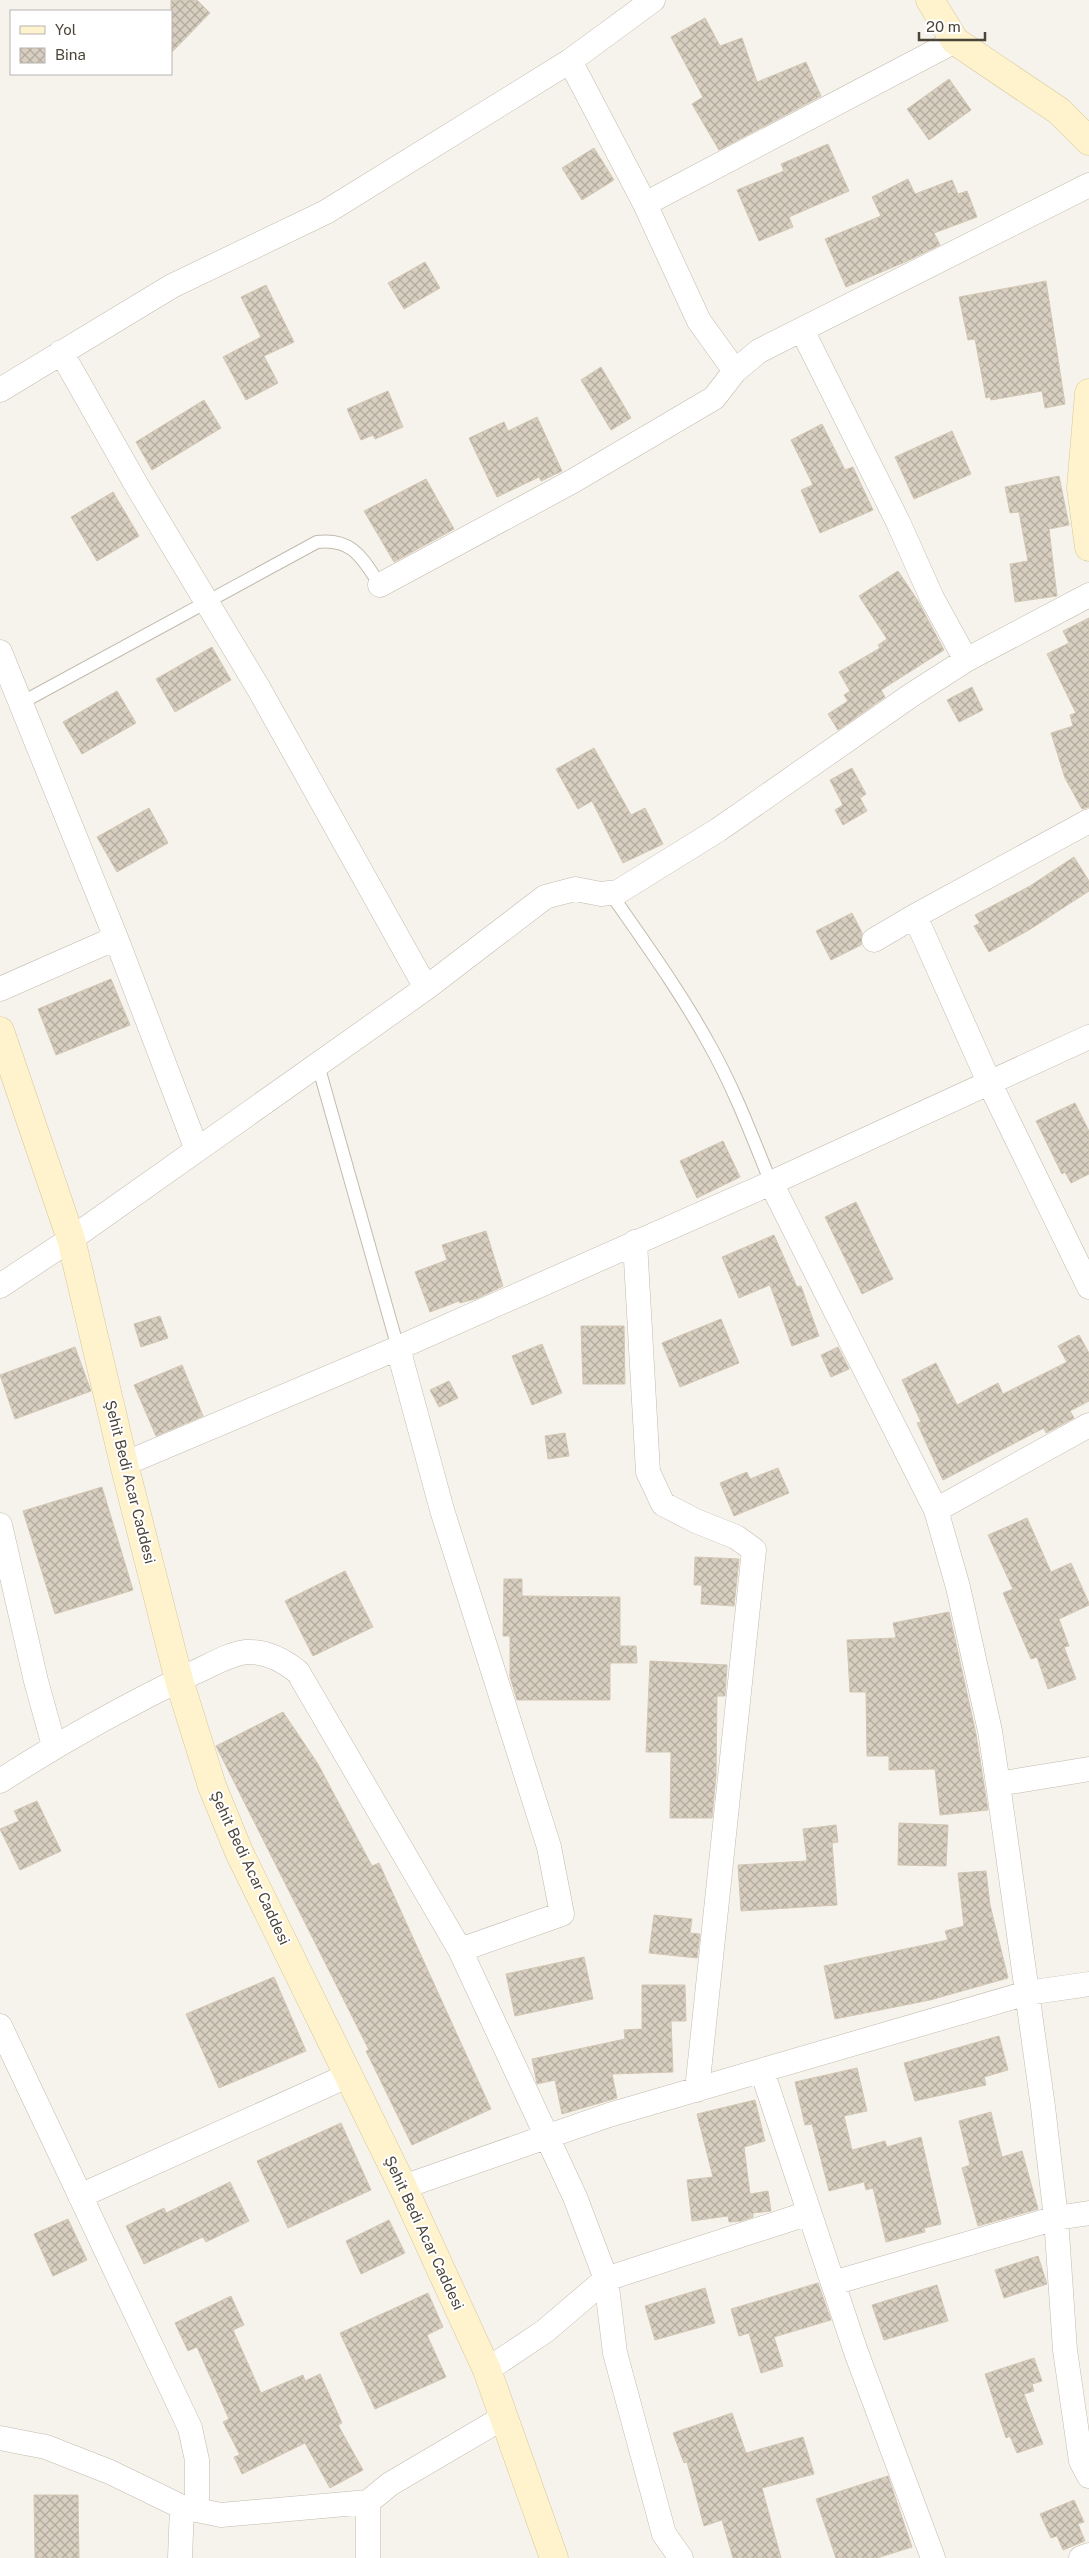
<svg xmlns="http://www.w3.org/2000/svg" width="1089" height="2558" font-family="'Public Sans',sans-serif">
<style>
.building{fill:url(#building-cross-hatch);stroke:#d3c7b4}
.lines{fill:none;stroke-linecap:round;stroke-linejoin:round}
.lane-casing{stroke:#c2bbae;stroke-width:14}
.street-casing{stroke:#c2bbae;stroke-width:25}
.secondary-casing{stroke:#d6c79b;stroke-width:29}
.lane{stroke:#fff;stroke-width:12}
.street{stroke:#fff;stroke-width:24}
.secondary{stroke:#fff3cd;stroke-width:28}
.labels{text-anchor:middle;stroke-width:4;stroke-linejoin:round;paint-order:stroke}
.street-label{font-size:15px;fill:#4b4439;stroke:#fff}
</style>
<defs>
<pattern id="building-cross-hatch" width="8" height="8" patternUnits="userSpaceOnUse" patternTransform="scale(1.25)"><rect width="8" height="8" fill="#d8cfc1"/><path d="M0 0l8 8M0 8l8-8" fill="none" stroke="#b1aa9e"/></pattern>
</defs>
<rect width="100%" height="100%" fill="#f6f3ec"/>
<path class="building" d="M 171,0 L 197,0 L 210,13 L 171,53 Z
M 705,18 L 720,46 L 742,38 L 757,82 L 806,62 L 821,96 L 719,150 L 692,104 L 703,97 L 671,37 Z
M 949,79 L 971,110 L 929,140 L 907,109 Z
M 828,144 L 849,191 L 789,217 L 793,227 L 759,241 L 737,190 L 784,171 L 781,164 Z
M 594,148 L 614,180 L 582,200 L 562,168 Z
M 908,179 L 915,194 L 952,180 L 958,194 L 967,191 L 977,217 L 934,233 L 940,245 L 905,262 L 846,287 L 825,239 L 881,216 L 872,197 Z
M 425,262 L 440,288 L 404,309 L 388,283 Z
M 1046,281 L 1065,404 L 1045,408 L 1042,391 L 991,400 L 990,397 L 986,398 L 975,339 L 968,340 L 959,297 Z
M 266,285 L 294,342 L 264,356 L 278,383 L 246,400 L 223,357 L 261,337 L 241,297 Z
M 601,367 L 631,418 L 611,430 L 581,380 Z
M 388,391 L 403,427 L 375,439 L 373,435 L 361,440 L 347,409 Z
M 204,400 L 221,428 L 152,470 L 136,442 Z
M 537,417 L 562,471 L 541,481 L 539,477 L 497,497 L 469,438 L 504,422 L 508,431 Z
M 822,424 L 845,470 L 853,467 L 873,510 L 820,533 L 801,490 L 813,485 L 791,440 Z
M 952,431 L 971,474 L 914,499 L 895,457 Z
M 1059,476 L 1069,525 L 1049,529 L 1057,596 L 1015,602 L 1010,564 L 1028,561 L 1019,512 L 1010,513 L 1005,487 Z
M 426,479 L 454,529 L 394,562 L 364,511 Z
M 113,492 L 139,536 L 97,561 L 71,517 Z
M 898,571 L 918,601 L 944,650 L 881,690 L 885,697 L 838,730 L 828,714 L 848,701 L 844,695 L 850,691 L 839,672 L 880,648 L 878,645 L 887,639 L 859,596 Z
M 1089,618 L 1089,807 L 1082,809 L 1065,778 L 1051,733 L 1073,726 L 1070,715 L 1076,713 L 1047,654 L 1069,643 L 1063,631 Z
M 212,647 L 231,680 L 175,712 L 156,679 Z
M 972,687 L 983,710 L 959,722 L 947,700 Z
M 117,691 L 136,723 L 82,754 L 63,722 Z
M 594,748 L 631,815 L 645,808 L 663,844 L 623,863 L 592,801 L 578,809 L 556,769 Z
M 852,768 L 866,794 L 860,798 L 867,811 L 843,825 L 835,810 L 843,805 L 830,780 Z
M 149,808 L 168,843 L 117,872 L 97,837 Z
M 1074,857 L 1089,881 L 1089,891 L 1029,930 L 989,952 L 974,926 L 980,923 L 975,915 L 1030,886 Z
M 852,913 L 862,933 L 861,945 L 831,960 L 816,931 Z
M 111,979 L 130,1025 L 56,1055 L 38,1009 Z
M 1075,1103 L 1089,1131 L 1089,1174 L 1071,1183 L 1065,1172 L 1062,1174 L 1036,1121 Z
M 723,1141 L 740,1177 L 697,1198 L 680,1161 Z
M 856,1202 L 893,1279 L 862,1294 L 825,1217 Z
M 486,1231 L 503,1286 L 478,1298 L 460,1303 L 459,1301 L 430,1312 L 415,1272 L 447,1260 L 442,1245 Z
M 774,1235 L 797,1287 L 801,1286 L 819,1336 L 792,1346 L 770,1285 L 739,1298 L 722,1257 Z
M 160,1316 L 168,1338 L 141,1347 L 134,1324 Z
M 721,1319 L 739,1363 L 680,1387 L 662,1343 Z
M 581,1326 L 624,1326 L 625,1384 L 583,1384 Z
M 1079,1335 L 1089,1353 L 1089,1401 L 1070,1411 L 1074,1418 L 1046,1433 L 1044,1428 L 943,1480 L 917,1423 L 921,1422 L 902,1380 L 936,1363 L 957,1405 L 998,1383 L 1003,1394 L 1067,1362 L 1058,1346 Z
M 542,1344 L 562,1393 L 532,1405 L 512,1356 Z
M 75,1347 L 91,1391 L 15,1419 L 0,1375 Z
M 838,1347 L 849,1369 L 831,1377 L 821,1355 Z
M 182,1365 L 203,1416 L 156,1436 L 134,1385 Z
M 449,1381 L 458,1398 L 439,1407 L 430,1390 Z
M 565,1433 L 569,1456 L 548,1459 L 545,1436 Z
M 778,1468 L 789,1493 L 734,1516 L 720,1483 L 747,1472 L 750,1479 Z
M 102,1487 L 133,1590 L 55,1614 L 23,1511 Z
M 1027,1518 L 1051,1572 L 1071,1563 L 1089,1603 L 1089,1605 L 1059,1619 L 1069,1646 L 1064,1647 L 1076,1679 L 1048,1689 L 1037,1657 L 1031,1659 L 1003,1593 L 1013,1589 L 988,1535 Z
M 695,1557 L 739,1559 L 734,1606 L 701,1604 L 702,1585 L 694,1585 Z
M 345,1571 L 373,1627 L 313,1656 L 285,1601 Z
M 504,1579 L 522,1579 L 522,1596 L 620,1597 L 620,1646 L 636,1646 L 637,1663 L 610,1663 L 610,1700 L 517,1700 L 510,1677 L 510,1636 L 503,1636 Z
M 949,1612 L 976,1734 L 988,1810 L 940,1815 L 935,1769 L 889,1770 L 889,1756 L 867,1756 L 866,1692 L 850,1692 L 847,1640 L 896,1638 L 893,1623 Z
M 650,1661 L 727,1665 L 725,1696 L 717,1696 L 716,1775 L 712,1818 L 670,1818 L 671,1752 L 646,1752 Z
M 283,1712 L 318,1764 L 372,1866 L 379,1863 L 491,2109 L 412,2145 L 366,2051 L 369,2050 L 216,1746 Z
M 37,1801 L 61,1851 L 20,1870 L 0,1829 L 19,1821 L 14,1811 Z
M 899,1823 L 948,1825 L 946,1866 L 898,1865 Z
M 836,1825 L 838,1842 L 832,1843 L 837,1905 L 741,1911 L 738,1865 L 807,1861 L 803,1829 Z
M 986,1871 L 990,1905 L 1008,1978 L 930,2000 L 835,2019 L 824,1966 L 948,1940 L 945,1931 L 964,1926 L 958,1873 Z
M 654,1915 L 692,1919 L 690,1933 L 700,1934 L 697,1958 L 649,1953 Z
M 584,1957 L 593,1999 L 515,2016 L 506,1974 Z
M 274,1977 L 306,2051 L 219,2088 L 186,2014 Z
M 642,1985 L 685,1985 L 686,2021 L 671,2021 L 673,2072 L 612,2074 L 617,2098 L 562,2114 L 555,2080 L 537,2084 L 532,2059 L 625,2039 L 624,2030 L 642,2029 Z
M 999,2036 L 1008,2070 L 984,2077 L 986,2085 L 915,2101 L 904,2063 Z
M 857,2068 L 867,2111 L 844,2116 L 852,2150 L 885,2141 L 887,2147 L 921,2137 L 941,2224 L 924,2228 L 925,2232 L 886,2242 L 873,2188 L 866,2190 L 864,2182 L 829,2191 L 812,2124 L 805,2125 L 795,2082 Z
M 755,2100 L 765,2141 L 744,2147 L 750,2194 L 768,2191 L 771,2211 L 753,2213 L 753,2217 L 741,2221 L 729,2222 L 728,2216 L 692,2221 L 687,2180 L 713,2177 L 697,2114 Z
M 991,2112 L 1002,2157 L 1022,2151 L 1038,2209 L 978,2226 L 962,2168 L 970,2165 L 959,2121 Z
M 341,2123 L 371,2190 L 288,2228 L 257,2161 Z
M 230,2182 L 249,2221 L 206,2242 L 203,2237 L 144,2264 L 126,2226 L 164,2208 L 166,2213 Z
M 68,2219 L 87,2260 L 53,2276 L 34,2234 Z
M 389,2220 L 405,2253 L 361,2274 L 346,2241 Z
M 1038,2256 L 1047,2284 L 1004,2298 L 995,2270 Z
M 818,2283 L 831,2320 L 774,2337 L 783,2366 L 761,2373 L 749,2333 L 739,2336 L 731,2309 Z
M 937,2285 L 948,2321 L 884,2340 L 872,2305 Z
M 705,2288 L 715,2323 L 655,2340 L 645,2306 Z
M 428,2293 L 443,2327 L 427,2335 L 446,2377 L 375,2409 L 340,2333 Z
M 231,2296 L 244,2325 L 233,2330 L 261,2393 L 303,2375 L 305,2381 L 320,2374 L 342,2423 L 338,2425 L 363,2470 L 330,2488 L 305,2443 L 242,2474 L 234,2457 L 240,2455 L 223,2422 L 229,2419 L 197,2347 L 188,2351 L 175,2323 Z
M 1034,2358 L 1042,2381 L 1032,2384 L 1034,2391 L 1024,2394 L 1043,2444 L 1017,2453 L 1010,2436 L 1006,2438 L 985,2374 Z
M 732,2413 L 746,2453 L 803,2437 L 814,2474 L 762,2488 L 781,2558 L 733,2558 L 722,2520 L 704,2526 L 687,2462 L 684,2463 L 673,2433 Z
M 888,2476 L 912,2547 L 877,2558 L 836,2558 L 816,2499 Z
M 34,2495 L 78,2495 L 79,2558 L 35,2558 Z
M 1074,2500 L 1084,2522 L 1078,2524 L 1085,2541 L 1063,2550 L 1057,2536 L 1051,2538 L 1040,2514 Z"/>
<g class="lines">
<defs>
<path id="lane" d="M 21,703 L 317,542 C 353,538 362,558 380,585
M 611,894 C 645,943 680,991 709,1044 C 734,1088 752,1136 771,1183
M 318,1065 L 398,1348"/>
<path id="street" d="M 570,61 L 645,204 L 699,321 L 735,371
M 645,204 L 955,41
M 802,330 L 898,522 L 932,598 L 966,660
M 61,352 L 137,486 L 259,689 L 426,988
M 0,390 L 172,286 L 326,212 L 570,61 L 653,0
M 380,585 L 573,481 L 714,398 L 735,371 L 759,351 L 1089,185
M 0,652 L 116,938 L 197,1150
M 1089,821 L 915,916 L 989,1082 L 1089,1287
M 874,940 L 915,916
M 0,989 L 116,938
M 771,1183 L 936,1510 L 958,1587 L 990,1731 L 998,1784 L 1043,2107 L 1056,2218 L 1065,2350 L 1081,2461 L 1089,2476
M 635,1242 L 648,1472 L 663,1504 L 696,1521 L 736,1537 L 754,1550 L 697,2090
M 0,1286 L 71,1239 L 426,988 L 545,897 L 575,889 L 601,894 L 618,892 L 718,830 L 910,696 L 966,660 L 1089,595
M 398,1348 L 442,1510 L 549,1847 L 562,1914 L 460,1950
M 124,1464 L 398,1348 L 771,1183 L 1089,1037
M 936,1510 L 1089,1425
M 0,1525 L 36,1681 L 54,1746
M 0,1781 C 62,1741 127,1705 193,1673 C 210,1666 228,1654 246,1652 C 266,1651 283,1660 298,1672 L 460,1950 L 575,2197 L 606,2279 L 615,2353 L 664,2534 L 681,2558
M 998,1784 L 1089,1769
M 0,2026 L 190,2428 L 197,2460 L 197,2510
M 762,2071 L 856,2352 L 933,2558
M 403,2187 L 609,2115 L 1027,1993 L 1089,1984
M 80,2196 L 347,2076
M 833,2283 L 1056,2218 L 1089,2213
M 487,2370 L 545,2331 L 606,2279 L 809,2213
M 0,2438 L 46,2447 L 110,2472 L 182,2507 L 221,2515 L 368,2502 L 390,2484 L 504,2417
M 368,2502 L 368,2558
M 180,2558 L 182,2507
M 1081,2558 L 1089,2555"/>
<path id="secondary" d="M 930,0 L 955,41 L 1059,111 L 1089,141
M 1089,393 L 1081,488 L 1089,547
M 0,1031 L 71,1239 L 124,1464 L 179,1680 L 212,1786 L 239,1852 L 403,2187 L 487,2370 L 554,2558"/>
</defs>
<use href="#lane" class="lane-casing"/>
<use href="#street" class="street-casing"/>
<use href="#secondary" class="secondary-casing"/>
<use href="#lane" class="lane"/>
<use href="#street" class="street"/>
<use href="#secondary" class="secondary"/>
</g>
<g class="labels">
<g class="street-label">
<text transform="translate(130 1482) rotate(76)" y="5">Şehit Bedi Acar Caddesi</text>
<text transform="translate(250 1868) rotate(65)" y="5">Şehit Bedi Acar Caddesi</text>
<text transform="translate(424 2233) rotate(65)" y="5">Şehit Bedi Acar Caddesi</text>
</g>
</g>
<rect x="10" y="10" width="162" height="65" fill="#ffffff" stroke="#b7b4b0"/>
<rect x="20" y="26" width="25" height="8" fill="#fff3cd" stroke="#b7b4b0"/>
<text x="55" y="35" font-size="15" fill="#4b4439">Yol</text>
<rect x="20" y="48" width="25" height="15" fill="url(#building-cross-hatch)" stroke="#b7b4b0"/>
<text x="55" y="60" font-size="15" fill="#4b4439">Bina</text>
<path d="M919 32v8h66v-8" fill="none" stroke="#4b4439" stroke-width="2.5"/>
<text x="926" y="32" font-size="15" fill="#4b4439" stroke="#ffffff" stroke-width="4" paint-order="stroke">20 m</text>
</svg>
